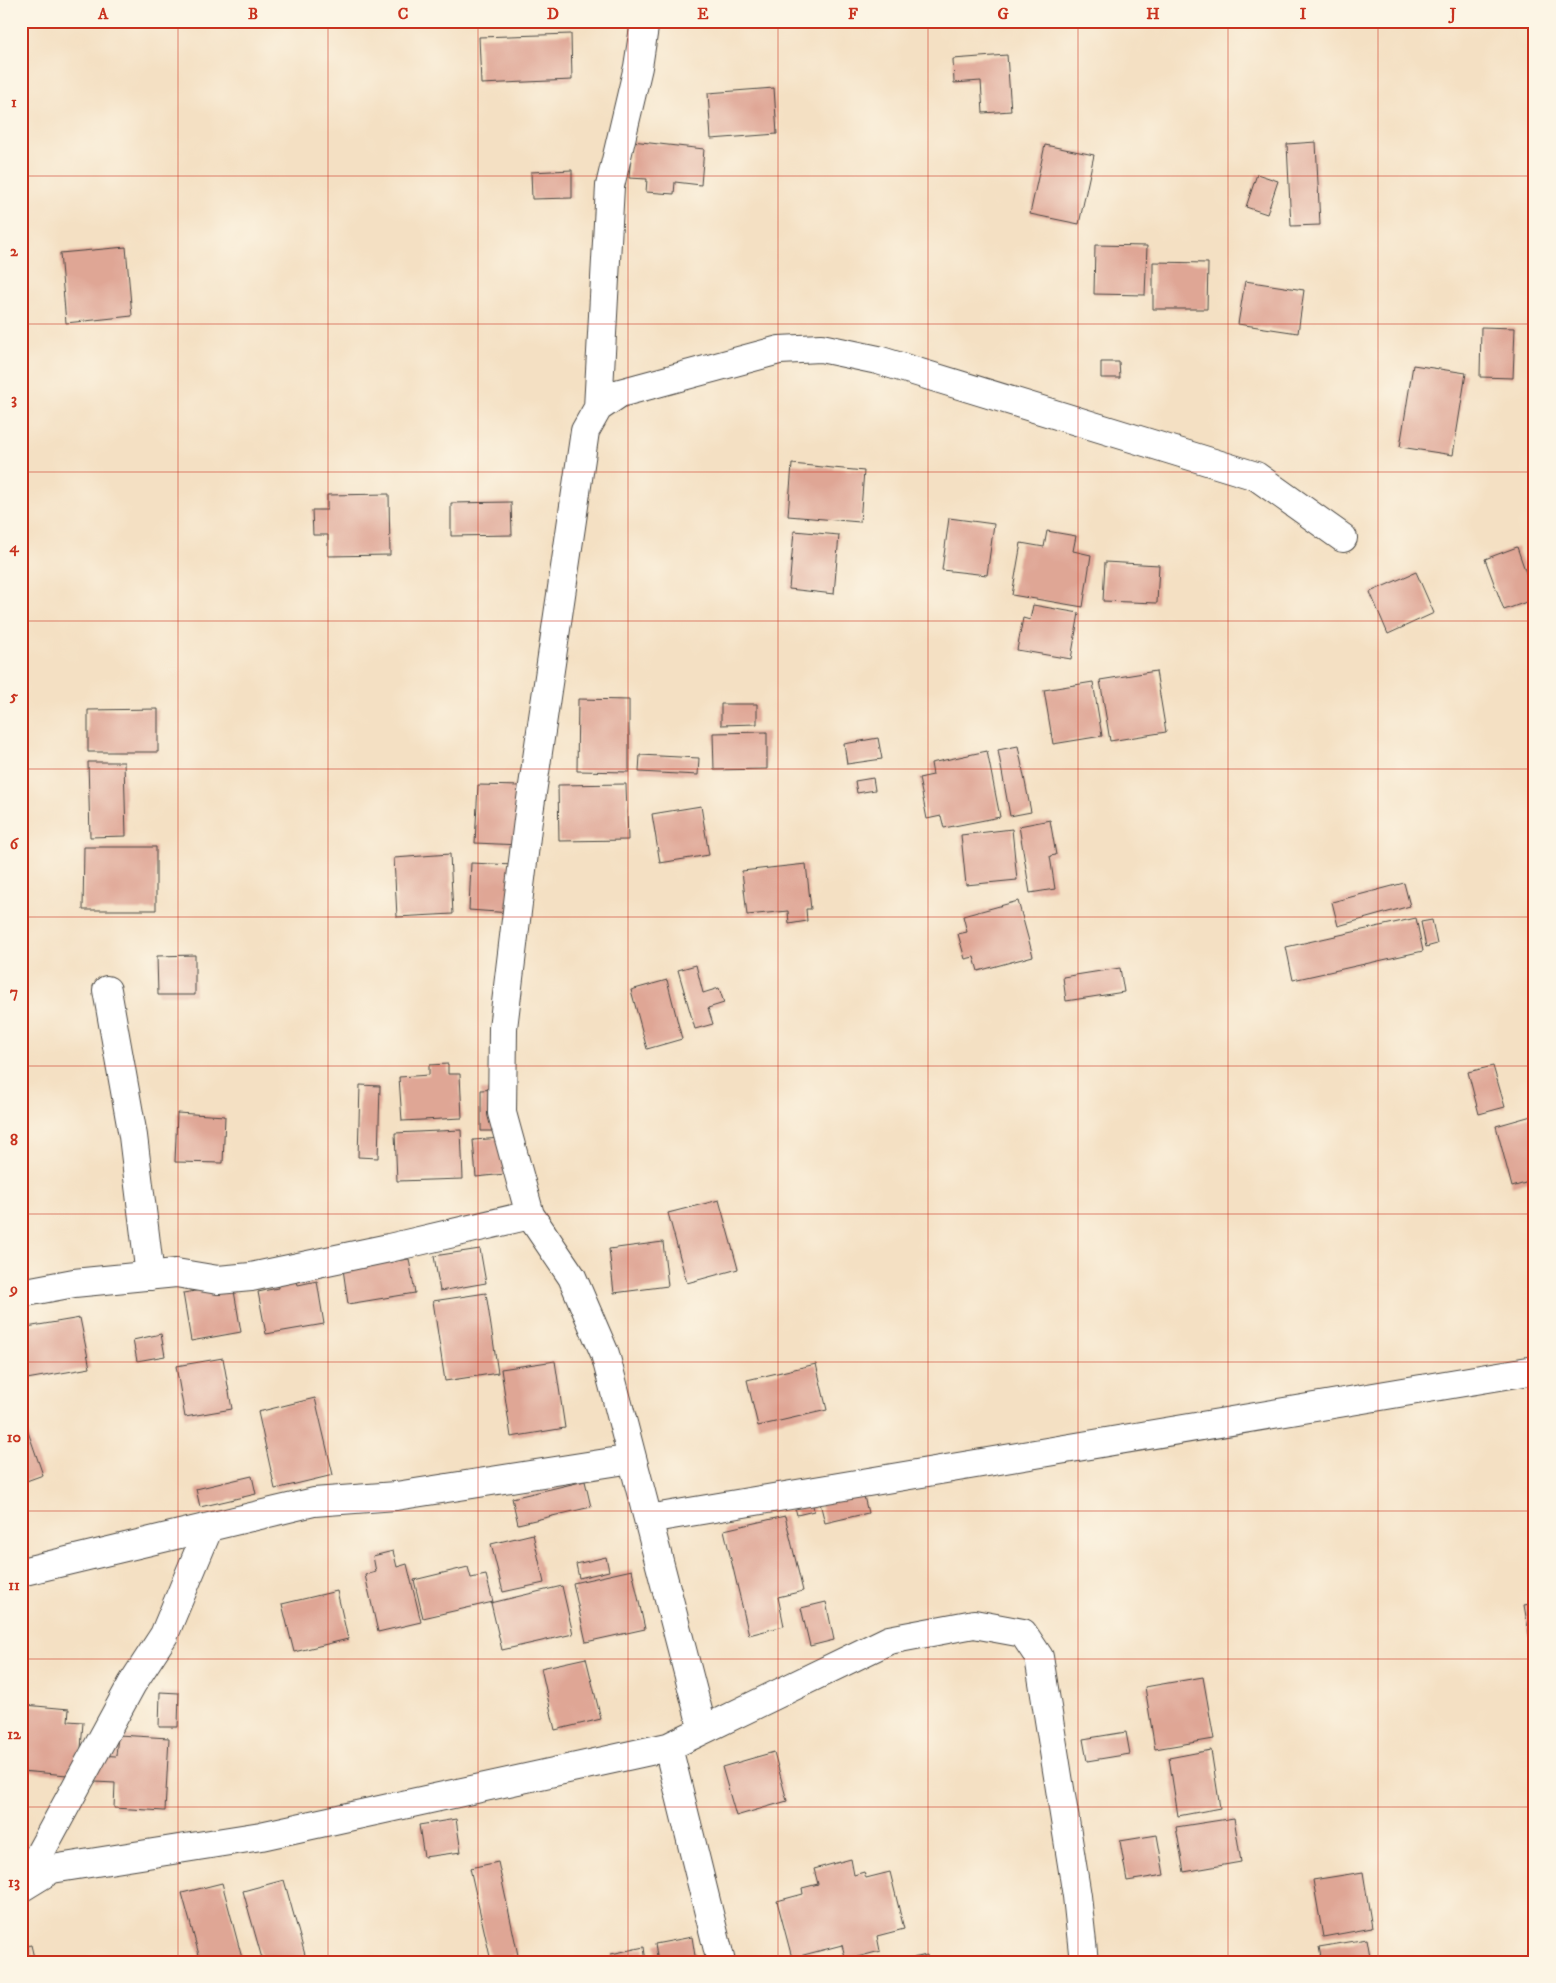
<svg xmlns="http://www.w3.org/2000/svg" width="1556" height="1983" font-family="'IM FELL DW Pica',serif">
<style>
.building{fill:#dfa695}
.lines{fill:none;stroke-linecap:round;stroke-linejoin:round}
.minor-casing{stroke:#494642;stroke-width:30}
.minor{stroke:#fff;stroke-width:28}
.grid{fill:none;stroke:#c8321e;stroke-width:1;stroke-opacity:0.55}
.neatline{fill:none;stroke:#c8321e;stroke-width:2}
.grid-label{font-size:16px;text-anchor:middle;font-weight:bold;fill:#c8321e}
</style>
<rect width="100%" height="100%" fill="#fcf5e5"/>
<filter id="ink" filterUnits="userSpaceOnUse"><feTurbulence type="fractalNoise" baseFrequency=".02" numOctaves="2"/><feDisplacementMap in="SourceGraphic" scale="10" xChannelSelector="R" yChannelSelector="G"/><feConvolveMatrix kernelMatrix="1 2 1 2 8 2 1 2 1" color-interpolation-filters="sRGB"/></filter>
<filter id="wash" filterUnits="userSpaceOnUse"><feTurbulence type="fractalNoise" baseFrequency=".0096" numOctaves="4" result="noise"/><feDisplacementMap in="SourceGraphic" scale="20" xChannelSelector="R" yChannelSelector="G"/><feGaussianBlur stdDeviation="1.12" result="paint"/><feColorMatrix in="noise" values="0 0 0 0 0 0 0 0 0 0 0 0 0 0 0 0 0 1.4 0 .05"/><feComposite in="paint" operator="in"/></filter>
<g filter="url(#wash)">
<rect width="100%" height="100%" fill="#f4e0c3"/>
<g id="blocks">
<path class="building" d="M 571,34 L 572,80 L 481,84 L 479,37 Z
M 1007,55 L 1011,111 L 983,113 L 981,81 L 954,83 L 953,59 Z
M 774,88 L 777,134 L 711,139 L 708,93 Z
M 632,141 L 704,149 L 701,185 L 675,182 L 674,194 L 646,192 L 647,179 L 629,178 Z
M 1316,142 L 1320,225 L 1291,226 L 1287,144 Z
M 1045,145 L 1094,155 L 1079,224 L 1030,214 Z
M 572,170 L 572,198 L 532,199 L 531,172 Z
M 1257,174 L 1278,181 L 1267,214 L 1246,207 Z
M 1095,245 L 1147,246 L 1145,295 L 1094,294 Z
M 126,247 L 132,316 L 66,323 L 60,253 Z
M 1153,262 L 1208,263 L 1207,309 L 1153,309 Z
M 1245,281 L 1304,290 L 1298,333 L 1238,324 Z
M 1481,327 L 1515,328 L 1513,378 L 1480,377 Z
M 1101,362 L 1119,362 L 1120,378 L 1101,378 Z
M 1413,365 L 1466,373 L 1453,455 L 1400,447 Z
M 792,464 L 864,471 L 860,522 L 788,516 Z
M 389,494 L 390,555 L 328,556 L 328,535 L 313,535 L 312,510 L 327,510 L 327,495 Z
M 511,502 L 512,535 L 451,536 L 451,503 Z
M 949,518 L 994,524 L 987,575 L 942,570 Z
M 794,531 L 839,535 L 834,594 L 789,589 Z
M 1047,531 L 1076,536 L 1073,551 L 1091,555 L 1083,607 L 1012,595 L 1021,543 L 1044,547 Z
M 1517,547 L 1535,599 L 1504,610 L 1485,559 Z
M 1105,562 L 1159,565 L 1157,603 L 1103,601 Z
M 1416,572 L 1434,613 L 1388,634 L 1370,592 Z
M 1033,605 L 1079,613 L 1071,659 L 1017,650 L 1023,618 L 1030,620 Z
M 1156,671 L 1166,732 L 1110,741 L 1100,680 Z
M 1093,682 L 1102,736 L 1053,744 L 1044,690 Z
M 578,699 L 629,700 L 629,772 L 577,771 Z
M 721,704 L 757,704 L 757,724 L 721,725 Z
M 158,709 L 158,752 L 88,752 L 88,710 Z
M 767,732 L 767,769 L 714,770 L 713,733 Z
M 878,738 L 882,759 L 847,764 L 844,744 Z
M 1018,746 L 1031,812 L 1010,816 L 998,750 Z
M 987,751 L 1000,817 L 944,828 L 941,816 L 927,819 L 919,778 L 933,775 L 931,763 Z
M 640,755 L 699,758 L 698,775 L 639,772 Z
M 88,762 L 124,762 L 126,836 L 90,837 Z
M 873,778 L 875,790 L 857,793 L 855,781 Z
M 626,784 L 628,840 L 559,841 L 558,785 Z
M 478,785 L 522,786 L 520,845 L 475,843 Z
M 701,806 L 709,855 L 660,863 L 652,814 Z
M 1050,820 L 1056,855 L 1050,856 L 1055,889 L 1030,893 L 1019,826 Z
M 1012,829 L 1017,880 L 966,885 L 961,835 Z
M 84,847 L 156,847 L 156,910 L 83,910 Z
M 450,854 L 453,914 L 397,917 L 394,858 Z
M 471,863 L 514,865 L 511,913 L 469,910 Z
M 806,864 L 811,909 L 806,909 L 807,921 L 789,924 L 788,911 L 747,915 L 742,871 Z
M 1404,883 L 1410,906 L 1338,926 L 1332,902 Z
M 1018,901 L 1033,956 L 978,971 L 974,957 L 965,959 L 958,934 L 967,932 L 963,916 Z
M 1416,918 L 1423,951 L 1293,980 L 1286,947 Z
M 1432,920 L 1437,944 L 1426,947 L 1421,922 Z
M 195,955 L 195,995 L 158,995 L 157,956 Z
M 696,965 L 703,993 L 719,988 L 724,1003 L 708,1008 L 713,1024 L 695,1029 L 678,970 Z
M 1120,968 L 1124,992 L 1066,1001 L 1063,977 Z
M 667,980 L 682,1039 L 647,1049 L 631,990 Z
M 448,1064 L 448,1074 L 460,1074 L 462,1118 L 402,1121 L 399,1077 L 429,1075 L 429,1065 Z
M 1493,1066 L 1505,1107 L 1479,1114 L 1468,1072 Z
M 360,1085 L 380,1086 L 378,1158 L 358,1157 Z
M 498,1089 L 498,1131 L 481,1131 L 481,1090 Z
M 177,1113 L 225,1116 L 223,1163 L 175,1162 Z
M 1535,1115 L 1535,1180 L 1512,1187 L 1496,1126 Z
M 461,1130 L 463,1179 L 397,1181 L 395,1133 Z
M 502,1138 L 505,1174 L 476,1177 L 473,1140 Z
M 719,1200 L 738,1269 L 687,1283 L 668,1213 Z
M 663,1242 L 668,1286 L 614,1293 L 609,1249 Z
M 480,1249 L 486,1283 L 440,1291 L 434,1256 Z
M 409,1259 L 415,1293 L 348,1304 L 343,1269 Z
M 295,1273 L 298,1285 L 317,1281 L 324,1324 L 266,1334 L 258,1292 L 278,1288 L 276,1276 Z
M 233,1285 L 241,1332 L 191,1341 L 183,1293 Z
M 486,1293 L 498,1373 L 445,1381 L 433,1301 Z
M 80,1318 L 90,1368 L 21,1380 L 21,1328 Z
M 161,1334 L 165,1356 L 137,1361 L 133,1340 Z
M 223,1358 L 232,1409 L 185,1417 L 176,1366 Z
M 555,1361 L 565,1428 L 511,1437 L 501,1369 Z
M 816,1364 L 827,1410 L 758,1426 L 747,1380 Z
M 315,1398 L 333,1475 L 275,1489 L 258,1412 Z
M 26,1426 L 43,1475 L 21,1483 L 21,1428 Z
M 252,1476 L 256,1494 L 200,1507 L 196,1489 Z
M 585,1481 L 591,1507 L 518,1524 L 512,1498 Z
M 863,1492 L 868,1513 L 825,1523 L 820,1503 Z
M 812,1499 L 814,1511 L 797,1515 L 794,1503 Z
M 785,1516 L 803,1591 L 778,1597 L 784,1626 L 749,1635 L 724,1530 Z
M 533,1534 L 544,1583 L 503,1592 L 491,1544 Z
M 393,1551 L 397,1567 L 407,1564 L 421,1622 L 378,1632 L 365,1575 L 376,1572 L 373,1556 Z
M 606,1557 L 609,1571 L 579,1578 L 576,1564 Z
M 468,1567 L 471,1578 L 486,1575 L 493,1602 L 423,1618 L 414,1580 Z
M 632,1570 L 645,1629 L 586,1642 L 573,1583 Z
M 562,1586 L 573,1634 L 502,1650 L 491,1603 Z
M 337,1591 L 348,1639 L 294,1652 L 282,1604 Z
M 826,1602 L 834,1640 L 810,1646 L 801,1608 Z
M 1535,1603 L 1535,1662 L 1534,1663 L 1524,1605 Z
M 586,1658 L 601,1719 L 555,1730 L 541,1668 Z
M 1203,1677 L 1214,1739 L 1155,1749 L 1145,1687 Z
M 160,1692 L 179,1693 L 178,1727 L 159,1727 Z
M 25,1705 L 69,1709 L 68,1721 L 83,1722 L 79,1776 L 21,1771 Z
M 1126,1732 L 1130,1754 L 1087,1761 L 1083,1739 Z
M 118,1735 L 169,1738 L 165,1811 L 114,1808 L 115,1783 L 95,1782 L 96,1755 L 116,1756 Z
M 1211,1750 L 1220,1808 L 1178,1816 L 1169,1758 Z
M 774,1752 L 787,1801 L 736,1816 L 722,1767 Z
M 1234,1818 L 1241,1862 L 1184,1872 L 1176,1827 Z
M 456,1819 L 461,1852 L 424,1857 L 419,1825 Z
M 1157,1835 L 1164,1875 L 1127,1881 L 1120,1841 Z
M 851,1859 L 854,1875 L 864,1872 L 866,1878 L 890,1872 L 904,1929 L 877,1936 L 880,1951 L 846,1960 L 842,1945 L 792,1958 L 777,1901 L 803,1894 L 802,1888 L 818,1884 L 814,1869 Z
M 498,1862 L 518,1955 L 491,1961 L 470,1868 Z
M 1363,1872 L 1372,1928 L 1323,1937 L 1313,1880 Z
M 284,1880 L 307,1962 L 263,1962 L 243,1891 Z
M 222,1883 L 243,1962 L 201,1962 L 182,1893 Z
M 692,1937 L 696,1962 L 658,1962 L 655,1944 Z
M 1367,1939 L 1371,1962 L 1322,1962 L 1319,1947 Z
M 31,1945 L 35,1962 L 21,1962 L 21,1947 Z
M 644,1947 L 646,1962 L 612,1962 L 611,1954 Z
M 927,1955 L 928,1962 L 908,1962 L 907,1959 Z
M 994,1957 L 995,1962 L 970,1962 L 970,1961 Z"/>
</g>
</g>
<g filter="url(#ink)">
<use href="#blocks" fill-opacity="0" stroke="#494642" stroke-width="1"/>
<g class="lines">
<defs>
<path id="minor" d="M 598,408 L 610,186 L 638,67 L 645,21
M 107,990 L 133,1136 L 150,1276
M 21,1293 L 74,1283 L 176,1273 L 218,1280 L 251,1277 L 389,1248 L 530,1215
M 648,1519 L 1535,1370
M 21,1572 L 314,1502 L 396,1496 L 632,1459
M 703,1730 L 605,1354 L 572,1277 L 530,1215 L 502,1113 L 503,1028 L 528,820 L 585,431 L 598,408 L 620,393 L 779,350 L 821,348 L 878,360 L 1256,476 L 1343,538
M 668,1747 L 721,1962
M 22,1886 L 132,1684 L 164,1635 L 209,1527
M 21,1888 L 52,1869 L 261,1836 L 668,1747 L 889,1640 L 974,1624 L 1023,1633 L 1039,1657 L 1077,1896 L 1084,1962"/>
</defs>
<use href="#minor" class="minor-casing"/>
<use href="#minor" class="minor"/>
</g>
</g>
<path class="grid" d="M 178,21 L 178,1962M 328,21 L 328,1962M 478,21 L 478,1962M 628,21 L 628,1962M 778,21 L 778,1962M 928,21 L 928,1962M 1078,21 L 1078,1962M 1228,21 L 1228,1962M 1378,21 L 1378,1962M 21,176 L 1535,176M 21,324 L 1535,324M 21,472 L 1535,472M 21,621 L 1535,621M 21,769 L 1535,769M 21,917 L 1535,917M 21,1066 L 1535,1066M 21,1214 L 1535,1214M 21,1362 L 1535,1362M 21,1511 L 1535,1511M 21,1659 L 1535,1659M 21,1807 L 1535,1807"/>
<rect width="1556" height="1983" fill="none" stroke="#fcf5e5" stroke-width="55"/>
<rect x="28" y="28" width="1500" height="1928" class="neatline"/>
<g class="grid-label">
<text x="103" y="19">A</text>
<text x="253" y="19">B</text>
<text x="403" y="19">C</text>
<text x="553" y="19">D</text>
<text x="703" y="19">E</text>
<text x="853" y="19">F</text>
<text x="1003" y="19">G</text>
<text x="1153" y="19">H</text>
<text x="1303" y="19">I</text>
<text x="1453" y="19">J</text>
<text x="14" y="107">1</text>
<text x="14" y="256">2</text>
<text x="14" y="404">3</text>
<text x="14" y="552">4</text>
<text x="14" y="701">5</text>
<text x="14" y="849">6</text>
<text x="14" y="997">7</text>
<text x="14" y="1145">8</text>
<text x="14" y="1294">9</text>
<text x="14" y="1442">10</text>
<text x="14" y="1590">11</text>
<text x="14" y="1739">12</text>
<text x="14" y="1887">13</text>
</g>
</svg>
